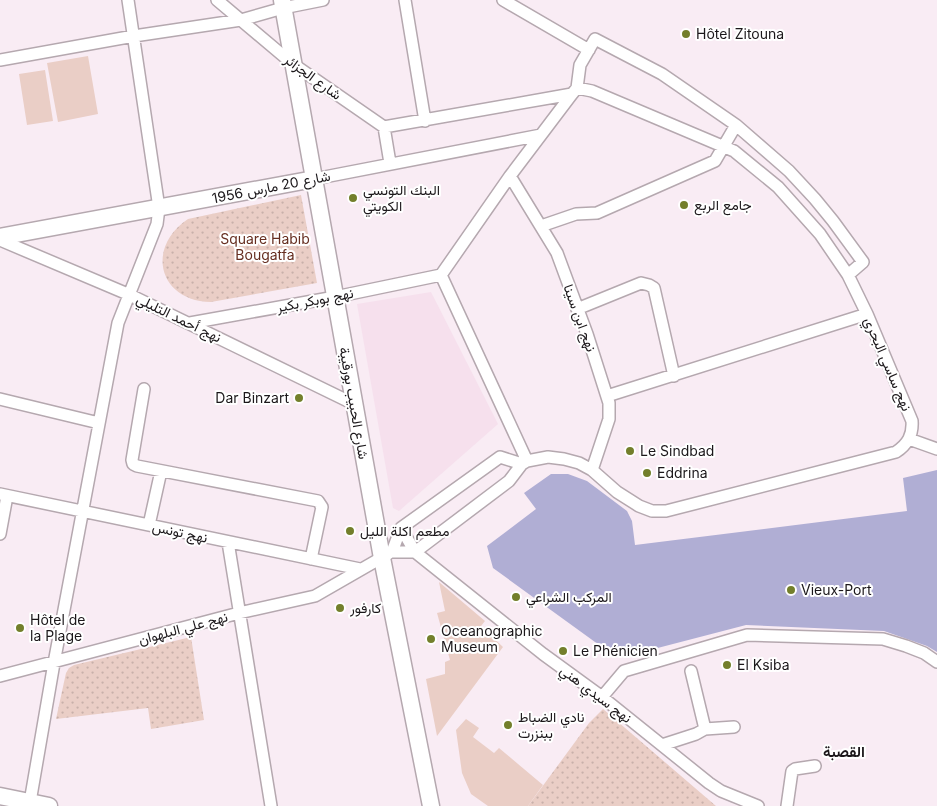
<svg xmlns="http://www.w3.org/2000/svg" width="937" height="806" font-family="Inter,Vazirmatn,sans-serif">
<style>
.built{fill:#f6e0ed}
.grass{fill:url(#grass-dots)}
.garden{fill:#eacec6}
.water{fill:#b0aed4}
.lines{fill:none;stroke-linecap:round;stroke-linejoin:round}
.street-casing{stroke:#b5a8af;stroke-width:14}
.secondary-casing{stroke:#b5a8af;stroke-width:19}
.street{stroke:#fff;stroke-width:11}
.secondary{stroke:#fff;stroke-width:16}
.poi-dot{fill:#737f2b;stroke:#fff;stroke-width:2}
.labels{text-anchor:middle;stroke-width:4;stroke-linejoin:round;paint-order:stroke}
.poi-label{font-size:14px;fill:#1b171a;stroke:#fff;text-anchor:start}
.street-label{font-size:14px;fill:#1b171a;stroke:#fff}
.park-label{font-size:14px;fill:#662e20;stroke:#fff}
.neighbourhood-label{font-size:15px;font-weight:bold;fill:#1b171a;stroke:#fff}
</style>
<defs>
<pattern id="grass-dots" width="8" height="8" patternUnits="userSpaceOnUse" patternTransform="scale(1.25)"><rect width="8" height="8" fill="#eacec6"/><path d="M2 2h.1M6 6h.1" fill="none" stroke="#c8b0aa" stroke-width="1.8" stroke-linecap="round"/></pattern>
</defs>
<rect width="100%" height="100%" fill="#f9ecf4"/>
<path class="built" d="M 431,292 L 498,424 L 399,511 L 393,508 L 357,304 Z"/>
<path class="grass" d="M 301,195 L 317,283 L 211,302 C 159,301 145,248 188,219 Z
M 191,637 L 204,720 L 151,729 L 148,708 L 56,719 L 66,673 L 69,668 L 74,665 Z
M 603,709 L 716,806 L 528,806 L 589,723 Z"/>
<path class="garden" d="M 88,56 L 98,114 L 58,122 L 47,63 Z
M 45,70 L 53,121 L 27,125 L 19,74 Z
M 439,582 L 485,621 L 481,626 L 503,647 L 437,736 L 426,679 L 445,674 L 445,662 L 450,660 L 437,613 L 445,611 Z
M 466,719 L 479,728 L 473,737 L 494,753 L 499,748 L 543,785 L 528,806 L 488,806 L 471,794 L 462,773 L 456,730 Z"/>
<path class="water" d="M 937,470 L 937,652 L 927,646 L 884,631 L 746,625 L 623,657 L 595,642 L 493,568 L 487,546 L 536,509 L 524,493 L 551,474 L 568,474 L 587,481 L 627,511 L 632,521 L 635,545 L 907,511 L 903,478 Z"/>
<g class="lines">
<defs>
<path id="street" d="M 217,0 L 293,64 L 384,127 L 390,163
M 405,0 L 425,121
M 503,0 L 589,50
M 0,60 L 134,36 L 241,20 L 283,8 L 323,0
M 577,88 L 580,65 L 595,39 L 662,74 L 736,125 L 789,171 L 815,199 L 833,221 L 863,262 L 848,275
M 384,127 L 572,94
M 510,176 L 557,253 L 587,334 L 609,403 L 609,419 L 592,470
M 314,179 L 541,135
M 541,226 L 576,214 L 597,213 L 715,161 L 736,125
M 0,240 L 130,295 L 354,404
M 441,275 L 527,461
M 577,309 L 641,283 L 649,285 L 654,288 L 674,376
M 190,323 L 335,297 L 441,275
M 144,389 L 132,460 L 133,464 L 137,466 L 318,501 L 322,507 L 311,559
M 607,396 L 867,314
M 0,399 L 99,423
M 909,439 L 937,449
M 0,494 L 360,569
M 149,525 L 161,471
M 401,528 L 415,552 L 543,654 L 602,697 L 709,783 L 721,791 L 758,806
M 0,534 L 7,496
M 228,542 L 271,806
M 392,552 L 415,552 L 509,481 L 522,464 L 527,461 L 548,457 L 564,459 L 579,463 L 592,470 L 617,492 L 639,506 L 652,511 L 666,511 L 896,452 C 908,444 913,435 912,421 L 867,314 L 848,275 L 820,234 L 778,187 L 734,151 L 592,91 L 577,88 L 572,94 L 510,176 L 441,275
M 392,552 L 401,528 L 500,457 L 522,464
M 691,671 L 705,729
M 0,676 L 239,613 L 315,596 L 388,554
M 602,697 L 624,671 L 747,635 L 883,639 L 906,646 L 924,653 L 937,662
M 662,745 L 696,734 L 705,729 L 734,727
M 30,802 L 54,663 L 118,323 L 157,224 L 159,208 L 128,0
M 787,806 L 792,771 L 795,769 L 815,766"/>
<path id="secondary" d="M 282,0 L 382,558 L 431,806
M 0,237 L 314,179
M 0,796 L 49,806"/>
</defs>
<use href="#street" class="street-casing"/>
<use href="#secondary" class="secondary-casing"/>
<use href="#street" class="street"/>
<use href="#secondary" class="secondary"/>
</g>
<g class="poi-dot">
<circle cx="686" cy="34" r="5"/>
<circle cx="353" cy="198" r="5"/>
<circle cx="684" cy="205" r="5"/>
<circle cx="299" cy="398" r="5"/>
<circle cx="630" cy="451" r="5"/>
<circle cx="647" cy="473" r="5"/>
<circle cx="350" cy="531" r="5"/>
<circle cx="791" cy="590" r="5"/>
<circle cx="516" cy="597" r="5"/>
<circle cx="340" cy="608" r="5"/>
<circle cx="20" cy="628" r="5"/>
<circle cx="431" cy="639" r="5"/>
<circle cx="563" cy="651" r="5"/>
<circle cx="727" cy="665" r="5"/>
<circle cx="508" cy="725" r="5"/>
</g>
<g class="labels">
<g class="poi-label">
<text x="696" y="39">Hôtel Zitouna</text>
<text x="363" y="195">البنك التونسي<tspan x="363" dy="16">الكويتي</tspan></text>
<text x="694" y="210">جامع الربع</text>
<text x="289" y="403" text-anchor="end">Dar Binzart</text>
<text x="640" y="456">Le Sindbad</text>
<text x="657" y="478">Eddrina</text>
<text x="360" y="536">مطعم اكلة الليل</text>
<text x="801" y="595">Vieux-Port</text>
<text x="526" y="602">المركب الشراعي</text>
<text x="350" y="613">كارفور</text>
<text x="30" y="625">Hôtel de<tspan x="30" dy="16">la Plage</tspan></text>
<text x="441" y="636">Oceanographic<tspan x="441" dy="16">Museum</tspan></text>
<text x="573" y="656">Le Phénicien</text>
<text x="737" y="670">El Ksiba</text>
<text x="518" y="722">نادي الضباط<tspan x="518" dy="16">ببنزرت</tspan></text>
</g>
<g class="street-label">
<text transform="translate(313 77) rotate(36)" y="5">شارع الجزائر</text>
<text transform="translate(271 187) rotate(-11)" y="5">شارع 20 مارس 1956</text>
<text transform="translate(315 300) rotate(-11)" y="5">نهج بوبكر بكير</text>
<text transform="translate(179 318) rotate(26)" y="5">نهج أحمد التليلي</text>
<text transform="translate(580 318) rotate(70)" y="5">نهج ابن سينا</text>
<text transform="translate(888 364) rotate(67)" y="5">نهج ساسي البحري</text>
<text transform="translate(354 403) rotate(80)" y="5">شارع الحبيب بورقيبة</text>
<text transform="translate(180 532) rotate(12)" y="5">نهج تونس</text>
<text transform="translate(183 628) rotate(-15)" y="5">نهج علي البلهوان</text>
<text transform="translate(596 694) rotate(37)" y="5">نهج سيدي هني</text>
</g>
<g class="park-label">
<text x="265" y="244">Square Habib<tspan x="265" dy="16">Bougatfa</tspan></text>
</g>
<g class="neighbourhood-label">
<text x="844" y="757">القصبة</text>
</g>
</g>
</svg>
